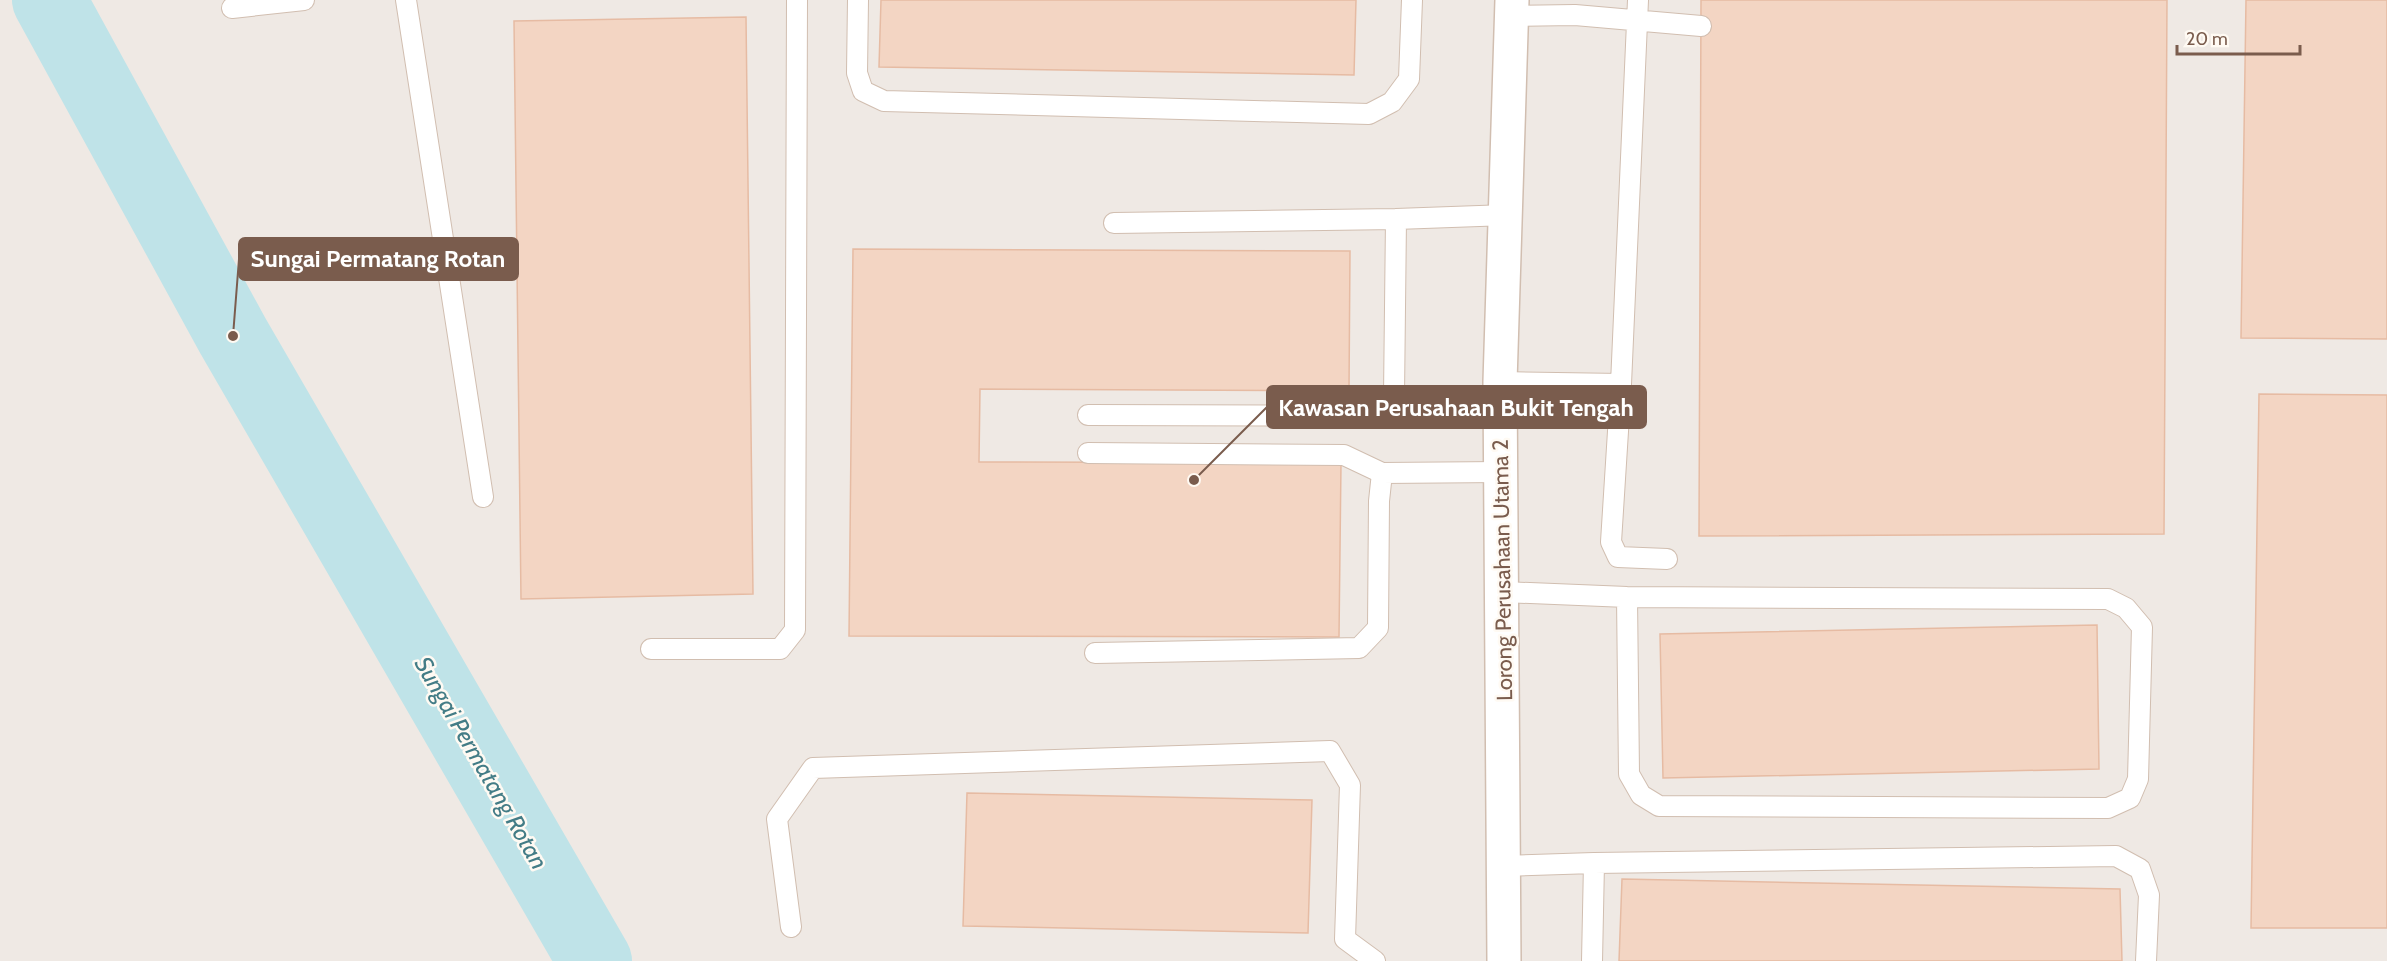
<svg xmlns="http://www.w3.org/2000/svg" width="2387" height="961" font-family="Cabin,sans-serif">
<style>
.industrial{fill:#efe9e4}
.lines{fill:none;stroke-linecap:round;stroke-linejoin:round}
.river{stroke:#bfe3e8;stroke-width:74}
.building{fill:#f3d5c3;stroke:#e6bba3;stroke-width:1.5}
.lane-casing{stroke:#d1beb0;stroke-width:22}
.street-casing{stroke:#d1beb0;stroke-width:36}
.lane{stroke:#fff;stroke-width:20}
.street{stroke:#fff;stroke-width:33}
.labels{text-anchor:middle;stroke-width:5;stroke-linejoin:round;paint-order:stroke}
.street-label{font-size:22px;fill:#7a5c4d;stroke:#fffaf3}
.water-label{font-size:24px;font-style:italic;fill:#437c86;stroke:#fffaf3}
.leader{fill:none;stroke:#7a5c4d;stroke-width:2}
.callout-dot{fill:#7a5c4d;stroke:#fffaf3;stroke-width:2}
.callout{fill:#7a5c4d;stroke:#7a5c4d;stroke-width:2}
.callout-label{font-size:24px;text-anchor:middle;font-weight:bold;fill:#fff}
</style>
<rect width="100%" height="100%" fill="#fdf6ec"/>
<path class="industrial" d="M 0,0 L 2387,0 L 2387,961 L 0,961 Z"/>
<g class="lines">
<path class="river" d="M 49,0 L 233,336 L 595,961"/>
</g>
<path class="building" d="M 881,0 L 1356,0 L 1354,75 L 879,67 Z
M 1701,0 L 2167,0 L 2164,534 L 1699,536 Z
M 2246,0 L 2387,0 L 2387,339 L 2241,338 Z
M 746,17 L 753,594 L 521,599 L 514,21 Z
M 853,249 L 1350,251 L 1349,391 L 980,389 L 979,462 L 1341,463 L 1339,637 L 849,636 Z
M 2259,394 L 2387,395 L 2387,928 L 2251,928 Z
M 2097,625 L 2099,769 L 1663,778 L 1660,634 Z
M 967,793 L 1312,800 L 1308,933 L 963,926 Z
M 1622,879 L 2120,889 L 2122,961 L 1619,961 Z"/>
<g class="lines">
<defs>
<path id="lane" d="M 406,0 L 483,497
M 858,0 L 857,73 L 863,91 L 884,101 L 1369,114 L 1392,102 L 1409,79 L 1412,0
M 1638,0 L 1621,384 L 1611,542 L 1618,557 L 1667,559
M 232,8 L 304,0
M 1512,16 L 1575,15 L 1701,26
M 1114,223 L 1396,219
M 1500,382 L 1621,384
M 1088,415 L 1384,416 L 1394,396 L 1396,219 L 1507,215
M 1088,453 L 1344,455 L 1382,473
M 1503,592 L 1627,597 L 2108,599 L 2126,608 L 2142,627 L 2138,779 L 2130,798 L 2108,808 L 1659,806 L 1641,795 L 1629,774 L 1627,597
M 651,649 L 780,649 L 795,630 L 797,0
M 1095,653 L 1359,648 L 1378,628 L 1379,501 L 1382,473 L 1501,472
M 1504,866 L 1594,863 L 2116,856 L 2140,869 L 2149,895 L 2146,961
M 791,927 L 777,819 L 813,768 L 1330,751 L 1350,785 L 1345,939 L 1375,961
M 1592,961 L 1594,863"/>
<path id="street" d="M 1504,961 L 1500,382 L 1512,0"/>
</defs>
<use href="#lane" class="lane-casing"/>
<use href="#street" class="street-casing"/>
<use href="#lane" class="lane"/>
<use href="#street" class="street"/>
</g>
<g class="labels">
<g class="street-label">
<text transform="translate(1502 570) rotate(-91)" y="8">Lorong Perusahaan Utama 2</text>
</g>
<g class="water-label">
<text transform="translate(481 763) rotate(60)" y="8">Sungai Permatang Rotan</text>
</g>
</g>
<path class="leader" d="M233 336L239 259M1194 480L1267 407"/>
<g class="callout-dot">
<circle cx="233" cy="336" r="6"/>
<circle cx="1194" cy="480" r="6"/>
</g>
<g class="callout">
<rect x="239" y="238" width="279" height="42" rx="6"/>
<rect x="1267" y="386" width="379" height="42" rx="6"/>
</g>
<g class="callout-label">
<text x="378" y="267">Sungai Permatang Rotan</text>
<text x="1456" y="416">Kawasan Perusahaan Bukit Tengah</text>
</g>
<path d="M2177 45v9h123v-9" fill="none" stroke="#7a5c4d" stroke-width="3"/>
<text x="2186" y="45" font-size="18" fill="#7a5c4d" stroke="#fffaf3" stroke-width="4.5" paint-order="stroke">20 m</text>
</svg>
